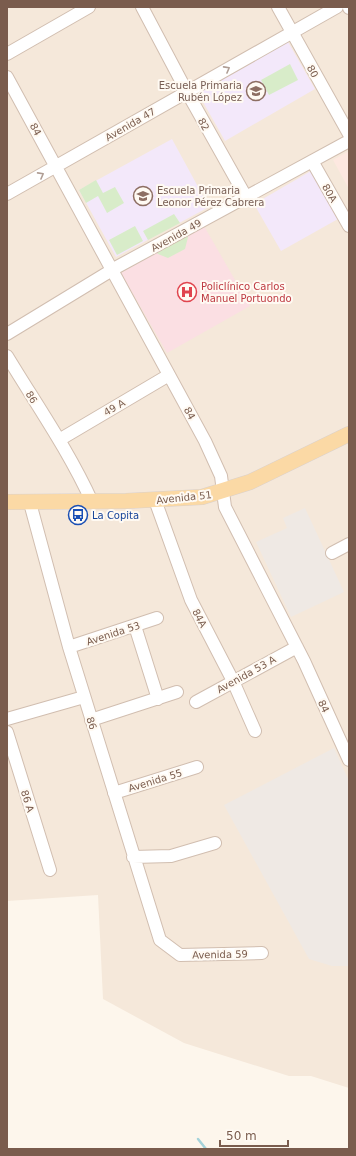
<svg xmlns="http://www.w3.org/2000/svg" width="356" height="1156" font-family="'DejaVu Sans',sans-serif">
<style>
.residential{fill:#f5e8da}
.commercial{fill:#fde8e0}
.industrial{fill:#efe9e4}
.education{fill:#f3e8fa}
.medical{fill:#fbdfe3}
.green{fill:#d8ecc9}
.lines{fill:none;stroke-linecap:round;stroke-linejoin:round}
.stream{stroke:#a5d3da;stroke-width:2.5}
.minor-casing{stroke:#d1beb0;stroke-width:14}
.major-casing{stroke:#dad1cd;stroke-width:16}
.minor{stroke:#fff;stroke-width:12}
.major{stroke:#fbd9a5;stroke-width:15}
.oneway{stroke:#af9d94}
.labels{text-anchor:middle;stroke-width:4;stroke-linejoin:round;paint-order:stroke}
.street-label{font-size:10px;fill:#7a5c4d;stroke:#fffaf3}
.education-label{font-size:10px;fill:#785e54;stroke:#fffaf3;text-anchor:end}
.health-label{font-size:10px;fill:#be3a42;stroke:#fffaf3;text-anchor:start}
.transit-label{font-size:10px;fill:#164399;stroke:#fffaf3;text-anchor:start}
</style>
<rect width="100%" height="100%" fill="#fdf6ec"/>
<path class="residential" d="M 7,7 L 349,7 L 349,1088 L 311,1076 L 289,1076 L 184,1043 L 103,999 L 98,895 L 7,901 Z"/>
<path class="commercial" d="M 349,151 L 349,189 L 333,160 Z"/>
<path class="industrial" d="M 305,508 L 344,592 L 291,617 L 256,542 L 287,528 L 283,518 Z
M 334,748 L 349,781 L 349,966 L 332,966 L 309,959 L 224,805 Z"/>
<path class="education" d="M 288,42 L 315,89 L 225,141 L 198,93 Z
M 172,139 L 209,207 L 116,257 L 79,190 Z
M 311,171 L 338,219 L 281,251 L 254,204 Z"/>
<path class="medical" d="M 204,226 L 250,306 L 167,353 L 121,273 Z"/>
<path class="green" d="M 290,64 L 298,80 L 269,95 L 261,80 Z
M 96,180 L 103,193 L 115,187 L 124,203 L 107,213 L 98,196 L 86,203 L 79,190 Z
M 174,214 L 180,223 L 148,240 L 143,231 Z
M 135,226 L 143,241 L 117,255 L 109,240 Z
M 187,235 L 188,237 L 185,249 L 168,258 L 158,254 L 157,253 Z"/>
<g class="lines">
<path class="stream" d="M 198,1139 L 206,1149"/>
<defs>
<path id="minor" d="M 142,7 L 187,92 L 246,197
M 278,7 L 349,134
M 349,7 L 349,8
M 7,54 L 89,7
M 7,77 L 205,441 L 221,476 L 225,507 L 304,661 L 349,760
M 312,161 L 349,226
M 7,194 L 337,7
M 7,334 L 117,267 L 349,141
M 7,356 C 36,404 69,451 92,502
M 59,440 L 169,375
M 155,500 L 191,600 L 233,681 L 255,731
M 30,503 L 69,647 L 160,940 L 180,955 L 262,953
M 332,553 L 349,544
M 135,626 L 158,699
M 69,647 L 157,618
M 196,702 L 297,647
M 7,719 L 84,697
M 91,720 L 177,692
M 7,732 L 50,870
M 114,793 L 197,767
M 133,857 L 171,856 L 215,843"/>
<path id="major" d="M 7,502 L 126,501 L 202,497 L 250,482 L 349,434"/>
</defs>
<use href="#minor" class="minor-casing"/>
<use href="#major" class="major-casing"/>
<use href="#minor" class="minor"/>
<use href="#major" class="major"/>
</g>
<defs><path id="oneway-chevron" d="M-2-3.5L2.5 0L-2 3.5" fill="none" stroke-width="1.6" stroke-linecap="round" stroke-linejoin="round"/></defs>
<g class="oneway">
<use href="#oneway-chevron" transform="translate(227 69) rotate(-29)"/>
<use href="#oneway-chevron" transform="translate(41 175) rotate(-29)"/>
</g>
<defs>
<symbol id="school-ring" viewBox="-11 -11 22 22"><circle r="9.5" fill="#fffaf3" stroke="#8d6e63" stroke-width="1.5"/><path d="M0-5L7-2L0 1L-7-2ZM-4 1L0 2.5L4 1V4Q0 6-4 4Z" fill="#8d6e63"/></symbol>
<symbol id="hospital-ring" viewBox="-11 -11 22 22"><circle r="9.5" fill="#fffaf3" stroke="#e0444e" stroke-width="1.5"/><path d="M-5-5h3v3.5h4V-5h3V5h-3V1.5h-4V5h-3Z" fill="#e0444e"/></symbol>
<symbol id="bus-ring" viewBox="-11 -11 22 22"><circle r="9.5" fill="#fffaf3" stroke="#1a4fb4" stroke-width="1.5"/><path d="M-5-6H5V4H4V6H2V4H-2V6H-4V4H-5ZM-3.5-4V0h7V-4ZM-3.5 1.2v1.5H-2V1.2ZM2 1.2v1.5H3.5V1.2Z" fill="#1a4fb4"/></symbol>
</defs>
<g fill-rule="evenodd">
<use href="#school-ring" x="245" y="80" width="22" height="22"/>
<use href="#school-ring" x="132" y="185" width="22" height="22"/>
<use href="#hospital-ring" x="176" y="281" width="22" height="22"/>
<use href="#bus-ring" x="67" y="504" width="22" height="22"/>
</g>
<g class="labels">
<g class="street-label">
<text transform="translate(313 71) rotate(61)" y="4">80</text>
<text transform="translate(130 124) rotate(-30)" y="4">Avenida 47</text>
<text transform="translate(204 124) rotate(61)" y="4">82</text>
<text transform="translate(36 129) rotate(61)" y="4">84</text>
<text transform="translate(330 193) rotate(60)" y="4">80A</text>
<text transform="translate(176 235) rotate(-29)" y="4">Avenida 49</text>
<text transform="translate(32 397) rotate(58)" y="4">86</text>
<text transform="translate(114 407) rotate(-30)" y="4">49 A</text>
<text transform="translate(190 413) rotate(61)" y="4">84</text>
<text transform="translate(184 497) rotate(-6)" y="4">Avenida 51</text>
<text transform="translate(200 618) rotate(62)" y="4">84A</text>
<text transform="translate(113 633) rotate(-18)" y="4">Avenida 53</text>
<text transform="translate(246 674) rotate(-29)" y="4">Avenida 53 A</text>
<text transform="translate(324 706) rotate(65)" y="4">84</text>
<text transform="translate(92 723) rotate(72)" y="4">86</text>
<text transform="translate(155 780) rotate(-17)" y="4">Avenida 55</text>
<text transform="translate(28 801) rotate(73)" y="4">86 A</text>
<text transform="translate(220 954) rotate(-1)" y="4">Avenida 59</text>
</g>
<g class="education-label">
<text x="242" y="89">Escuela Primaria<tspan x="242" dy="12">Rubén López</tspan></text>
<text x="157" y="194" text-anchor="start">Escuela Primaria<tspan x="157" dy="12">Leonor Pérez Cabrera</tspan></text>
</g>
<g class="health-label">
<text x="201" y="290">Policlínico Carlos<tspan x="201" dy="12">Manuel Portuondo</tspan></text>
</g>
<g class="transit-label">
<text x="92" y="519">La Copita</text>
</g>
</g>
<rect width="356" height="1156" fill="none" stroke="#7a5c4d" stroke-width="16"/>
<path d="M220 1140v6h68v-6" fill="none" stroke="#7a5c4d" stroke-width="2"/>
<text x="226" y="1140" font-size="12" fill="#7a5c4d" stroke="#fffaf3" stroke-width="3" paint-order="stroke">50 m</text>
</svg>
